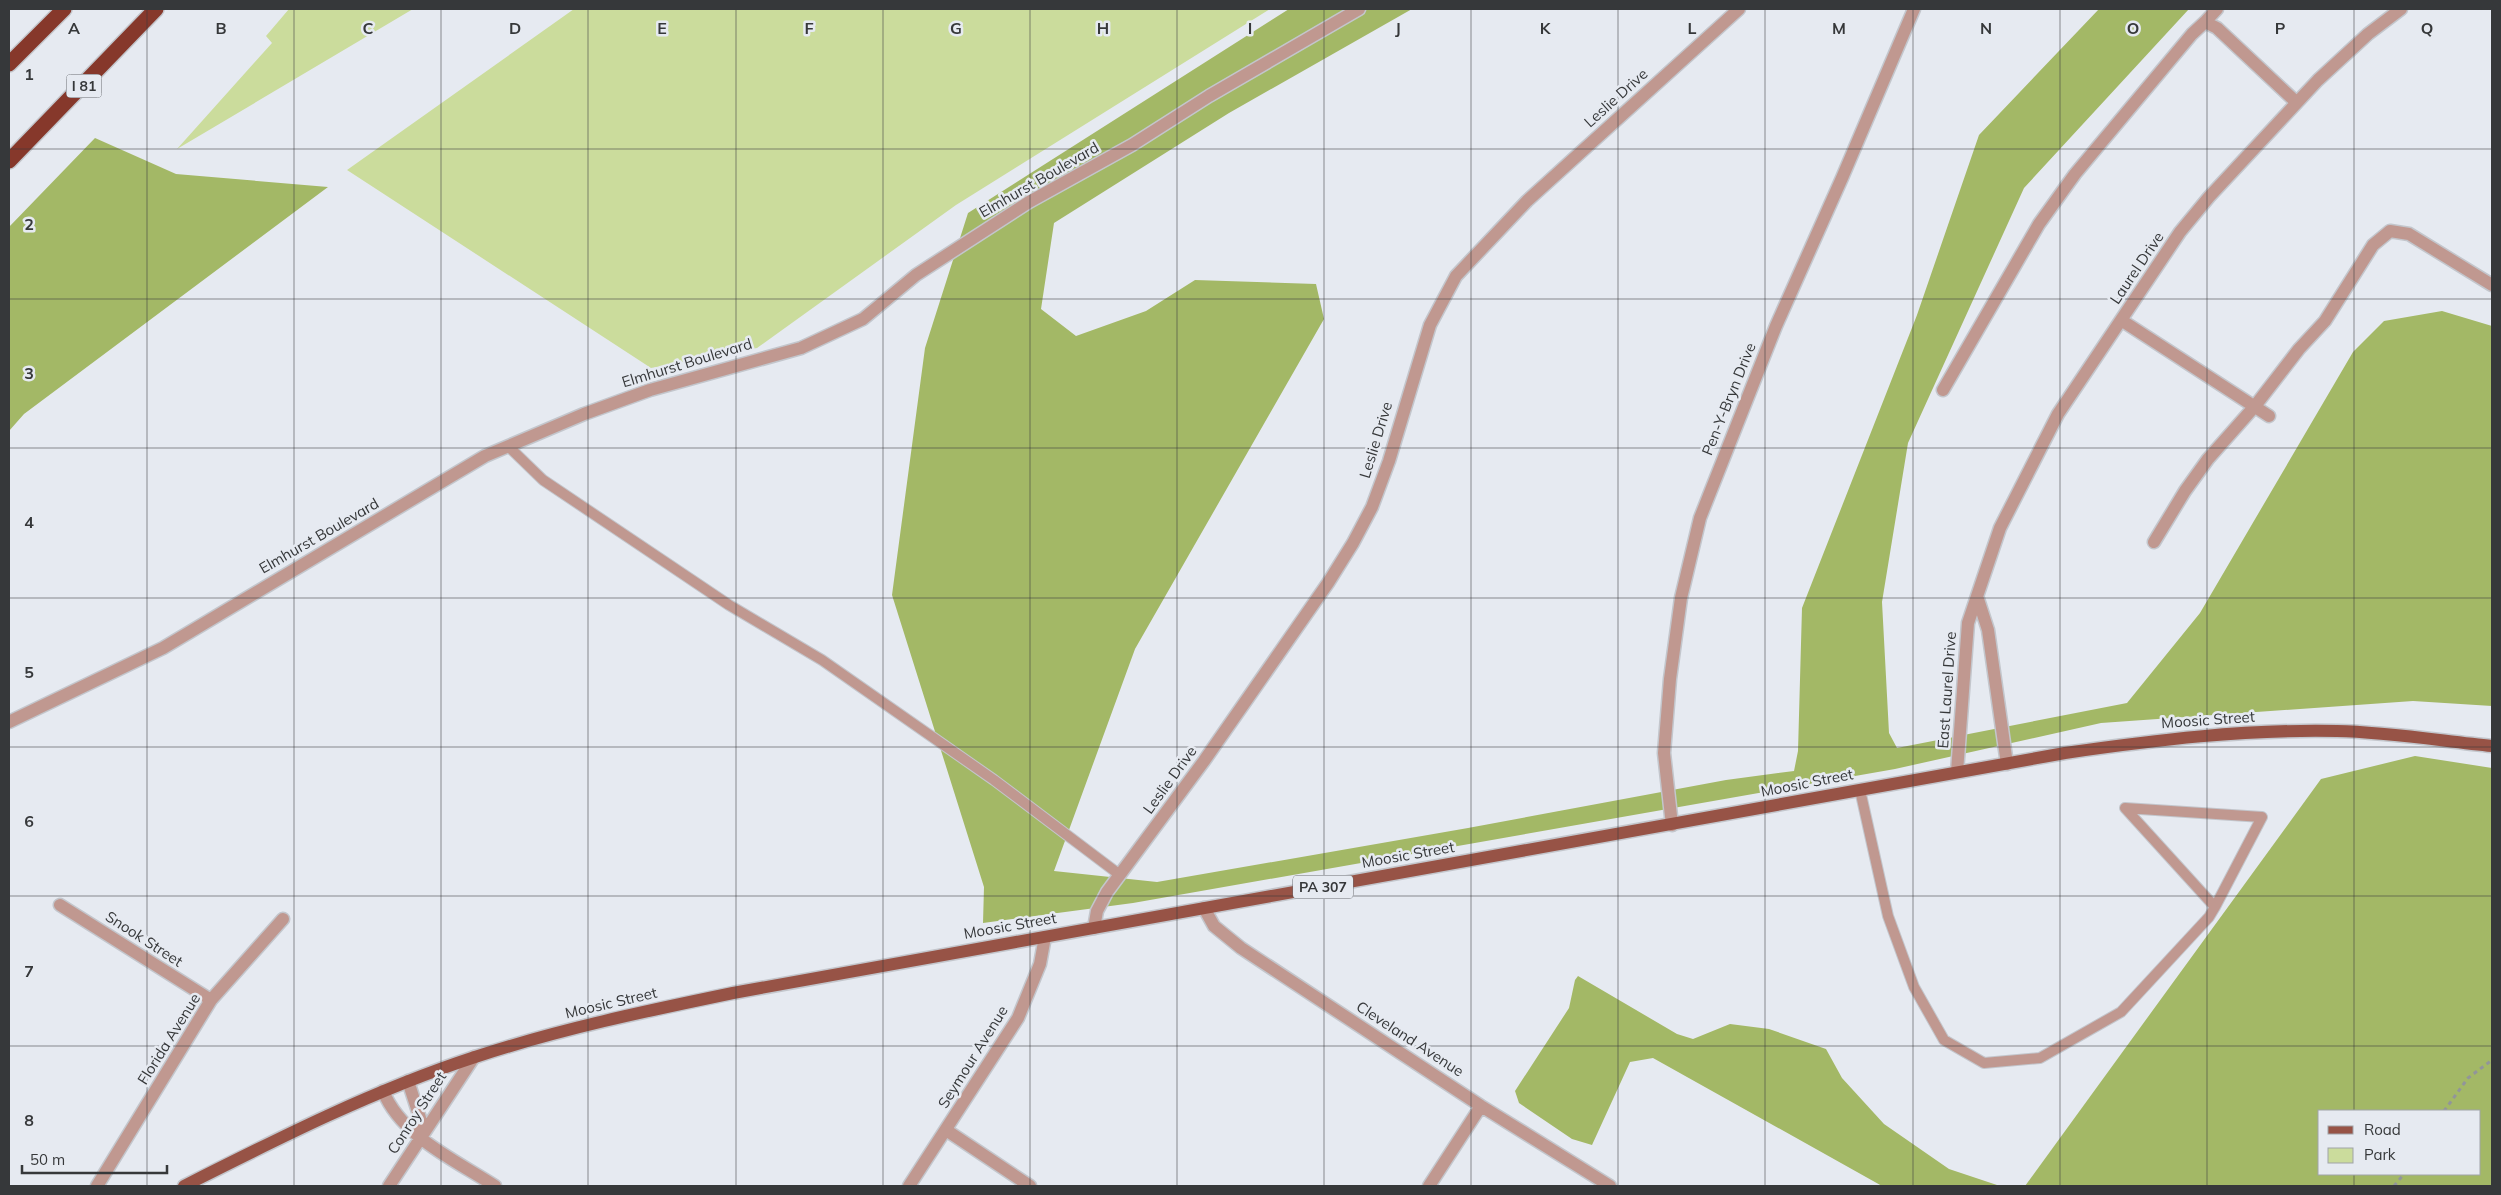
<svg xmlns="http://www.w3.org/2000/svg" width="2501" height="1195" font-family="Mulish,sans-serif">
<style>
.green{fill:#cbdc9c}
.forest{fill:#a3b866;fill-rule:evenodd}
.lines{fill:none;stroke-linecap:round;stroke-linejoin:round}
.service-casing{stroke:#c3c6cc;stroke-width:12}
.minor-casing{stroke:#c3c6cc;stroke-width:15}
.tertiary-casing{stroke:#c3c6cc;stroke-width:15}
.primary-casing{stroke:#c3c6cc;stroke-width:15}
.motorway-casing{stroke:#c3c6cc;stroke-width:18}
.path{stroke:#92959a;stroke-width:3;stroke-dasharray:4 4;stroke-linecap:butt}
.service{stroke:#c09890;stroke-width:10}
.minor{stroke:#c09890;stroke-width:12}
.tertiary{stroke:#c09890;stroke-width:12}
.primary{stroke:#975346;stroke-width:12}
.motorway{stroke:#86382b;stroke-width:15}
.grid{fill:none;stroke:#36383a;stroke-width:1;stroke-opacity:0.55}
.labels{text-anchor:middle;stroke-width:5;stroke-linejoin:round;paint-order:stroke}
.shield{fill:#e6eaf1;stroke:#6b6d71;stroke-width:1}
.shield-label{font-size:14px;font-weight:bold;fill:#36383a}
.street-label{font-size:15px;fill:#36383a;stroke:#e6eaf1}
.grid-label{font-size:16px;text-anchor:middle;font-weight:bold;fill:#36383a;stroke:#e6eaf1;stroke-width:5;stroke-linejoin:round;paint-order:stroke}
</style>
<rect width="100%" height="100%" fill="#e6eaf1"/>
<path class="green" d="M 289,9 L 413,9 L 177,149 L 272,43 L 266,36 Z
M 574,9 L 1270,9 L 956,205 L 757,348 L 651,368 L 347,170 Z"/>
<path class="forest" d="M 1289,9 L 1412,9 L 1229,113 L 1054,223 L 1041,309 L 1076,336 L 1146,311 L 1195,280 L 1316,284 L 1324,319 L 1135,649 L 1054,871 L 1157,882 L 1468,828 L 1726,780 L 1794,771 L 1798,751 L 1802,608 L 1917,315 L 1979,135 L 2099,9 L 2189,9 L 2024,188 L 1908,443 L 1882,602 L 1889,733 L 1897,748 L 2127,703 L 2200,613 L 2353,352 L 2384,321 L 2442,311 L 2492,326 L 2492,706 L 2413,701 L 2101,723 L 1895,769 L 1133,903 L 983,923 L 984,887 L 892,595 L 925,348 L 968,213 Z
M 95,138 L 176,174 L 328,187 L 24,414 L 9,431 L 9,227 Z
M 2415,756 L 2492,768 L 2492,1186 L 2025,1186 L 2321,779 ZM 2320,1111 L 2480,1111 L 2480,1174 L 2320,1174 Z
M 1578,976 L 1677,1034 L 1693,1039 L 1730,1024 L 1769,1029 L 1826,1049 L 1842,1078 L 1884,1124 L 1949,1169 L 2000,1186 L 1882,1186 L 1653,1058 L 1630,1062 L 1592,1145 L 1572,1139 L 1519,1103 L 1515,1091 L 1569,1008 L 1575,980 Z"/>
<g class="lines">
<defs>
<path id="service" d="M 508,446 L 543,480 L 729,605 L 822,660 L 994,780 L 1120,875
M 1860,790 L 1888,916 L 1914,987 L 1944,1040 L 1984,1063 L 2040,1058 L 2121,1012 L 2209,917 L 2215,907 L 2262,817 L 2125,808 L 2215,907"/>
<path id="minor" d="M 2205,22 L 2217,9
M 2121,320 L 2269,416
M 1943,390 L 2039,224 L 2075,174 L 2192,34 L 2205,22 L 2217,28 L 2296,102
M 2154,542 L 2185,491 L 2208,459 L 2255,406 L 2299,349 L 2325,321 L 2373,245 L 2390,231 L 2409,234 L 2492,285
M 1978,599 L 1988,630 L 2007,764
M 9,722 L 163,648 L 485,456 L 584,414 L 650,390 L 801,348 L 863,319 L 916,275 L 1029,202 L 1132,145 L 1209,96 L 1359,9
M 1957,772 L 1968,623 L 2000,528 L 2058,414 L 2180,232 L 2209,197 L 2318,80 L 2368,34 L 2401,9
M 1672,825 L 1664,753 L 1670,679 L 1681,598 L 1700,518 L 1776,326 L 1842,178 L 1914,9
M 60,905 L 211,1000
M 1204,908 L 1214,926 L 1241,948 L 1481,1106 L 1610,1186
M 1094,928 L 1097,911 L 1107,892 L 1204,761 L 1328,583 L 1353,543 L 1372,507 L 1389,461 L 1430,325 L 1456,276 L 1527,201 L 1739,9
M 408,1081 L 421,1121 L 420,1138
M 383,1091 C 402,1137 455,1160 495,1186
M 946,1130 L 1030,1186
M 97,1186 L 211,1000 L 283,919
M 389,1186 L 474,1057
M 1429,1186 L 1481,1106"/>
<path id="tertiary" d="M 909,1186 L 1018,1018 L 1040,964 L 1045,937"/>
<path id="primary" d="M 184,1186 C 279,1138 374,1090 475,1057 C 560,1029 646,1011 733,993 L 2065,753 C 2155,740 2245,729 2337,731 C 2388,732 2442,741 2492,746"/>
<path id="motorway" d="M 9,64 L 64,9
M 9,161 L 156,9"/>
</defs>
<use href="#service" class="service-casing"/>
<use href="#minor" class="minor-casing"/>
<use href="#tertiary" class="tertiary-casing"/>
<use href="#primary" class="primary-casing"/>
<use href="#motorway" class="motorway-casing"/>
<path class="path" d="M 2444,1111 L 2468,1078 L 2492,1060
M 2394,1186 L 2404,1174"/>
<use href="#service" class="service"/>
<use href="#minor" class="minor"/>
<use href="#tertiary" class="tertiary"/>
<use href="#primary" class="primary"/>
<use href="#motorway" class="motorway"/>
</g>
<path class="grid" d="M 147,9 L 147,1186M 294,9 L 294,1186M 441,9 L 441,1186M 588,9 L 588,1186M 736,9 L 736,1186M 883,9 L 883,1186M 1030,9 L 1030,1186M 1177,9 L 1177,1186M 1324,9 L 1324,1186M 1471,9 L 1471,1186M 1618,9 L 1618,1186M 1765,9 L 1765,1186M 1913,9 L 1913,1186M 2060,9 L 2060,1186M 2207,9 L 2207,1186M 2354,9 L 2354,1111M 9,149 L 2492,149M 9,299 L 2492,299M 9,448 L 2492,448M 9,598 L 2492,598M 9,747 L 2492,747M 9,896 L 2492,896M 9,1046 L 2492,1046M 2354,1174 L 2354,1186"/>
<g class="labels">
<g class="shield">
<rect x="66.5" y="74.5" width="35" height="23" rx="4"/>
<rect x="1293" y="875.5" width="60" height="23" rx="4"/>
</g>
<g class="shield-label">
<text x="84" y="91">I 81</text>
<text x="1323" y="892">PA 307</text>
</g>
<g class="street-label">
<text transform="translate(1616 98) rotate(-42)" y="5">Leslie Drive</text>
<text transform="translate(1039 180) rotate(-30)" y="5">Elmhurst Boulevard</text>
<text transform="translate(2137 268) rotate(-56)" y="5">Laurel Drive</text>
<text transform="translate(687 363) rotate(-17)" y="5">Elmhurst Boulevard</text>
<text transform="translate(1729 399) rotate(-68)" y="5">Pen-Y-Bryn Drive</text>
<text transform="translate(1376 440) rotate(-73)" y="5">Leslie Drive</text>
<text transform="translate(319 536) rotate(-30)" y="5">Elmhurst Boulevard</text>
<text transform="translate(1947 690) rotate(-86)" y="5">East Laurel Drive</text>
<text transform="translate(2208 720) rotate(-4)" y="5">Moosic Street</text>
<text transform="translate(1170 780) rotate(-54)" y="5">Leslie Drive</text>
<text transform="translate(1807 783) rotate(-11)" y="5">Moosic Street</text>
<text transform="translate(1408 855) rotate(-10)" y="5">Moosic Street</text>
<text transform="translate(1010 926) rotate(-10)" y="5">Moosic Street</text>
<text transform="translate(144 939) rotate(33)" y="5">Snook Street</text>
<text transform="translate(611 1003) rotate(-13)" y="5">Moosic Street</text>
<text transform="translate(169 1039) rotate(-58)" y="5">Florida Avenue</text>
<text transform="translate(1410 1039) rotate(33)" y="5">Cleveland Avenue</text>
<text transform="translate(973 1057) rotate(-58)" y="5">Seymour Avenue</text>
<text transform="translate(417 1113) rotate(-57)" y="5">Conroy Street</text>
</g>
</g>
<g class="grid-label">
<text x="74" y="34">A</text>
<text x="221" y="34">B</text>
<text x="368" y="34">C</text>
<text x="515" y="34">D</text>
<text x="662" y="34">E</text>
<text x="809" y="34">F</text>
<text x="956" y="34">G</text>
<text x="1103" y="34">H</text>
<text x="1250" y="34">I</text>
<text x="1398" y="34">J</text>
<text x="1545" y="34">K</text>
<text x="1692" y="34">L</text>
<text x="1839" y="34">M</text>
<text x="1986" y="34">N</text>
<text x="2133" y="34">O</text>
<text x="2280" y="34">P</text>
<text x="2427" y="34">Q</text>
<text x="29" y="80">1</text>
<text x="29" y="230">2</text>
<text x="29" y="379">3</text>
<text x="29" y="528">4</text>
<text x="29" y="678">5</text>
<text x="29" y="827">6</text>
<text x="29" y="977">7</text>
<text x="29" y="1126">8</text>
</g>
<rect width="2501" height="1195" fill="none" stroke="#36383a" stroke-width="20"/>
<rect x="2318" y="1110" width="162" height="65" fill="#e6eaf1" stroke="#a0a3a8"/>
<rect x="2328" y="1126" width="25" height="8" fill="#975346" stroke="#a0a3a8"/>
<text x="2364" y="1135" font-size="15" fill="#36383a">Road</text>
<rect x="2328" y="1148" width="25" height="15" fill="#cbdc9c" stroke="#a0a3a8"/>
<text x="2364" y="1160" font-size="15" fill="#36383a">Park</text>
<path d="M22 1165v8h145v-8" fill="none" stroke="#36383a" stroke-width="2.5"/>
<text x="30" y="1165" font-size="15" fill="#36383a" stroke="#e6eaf1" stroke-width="4" paint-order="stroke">50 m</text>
</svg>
